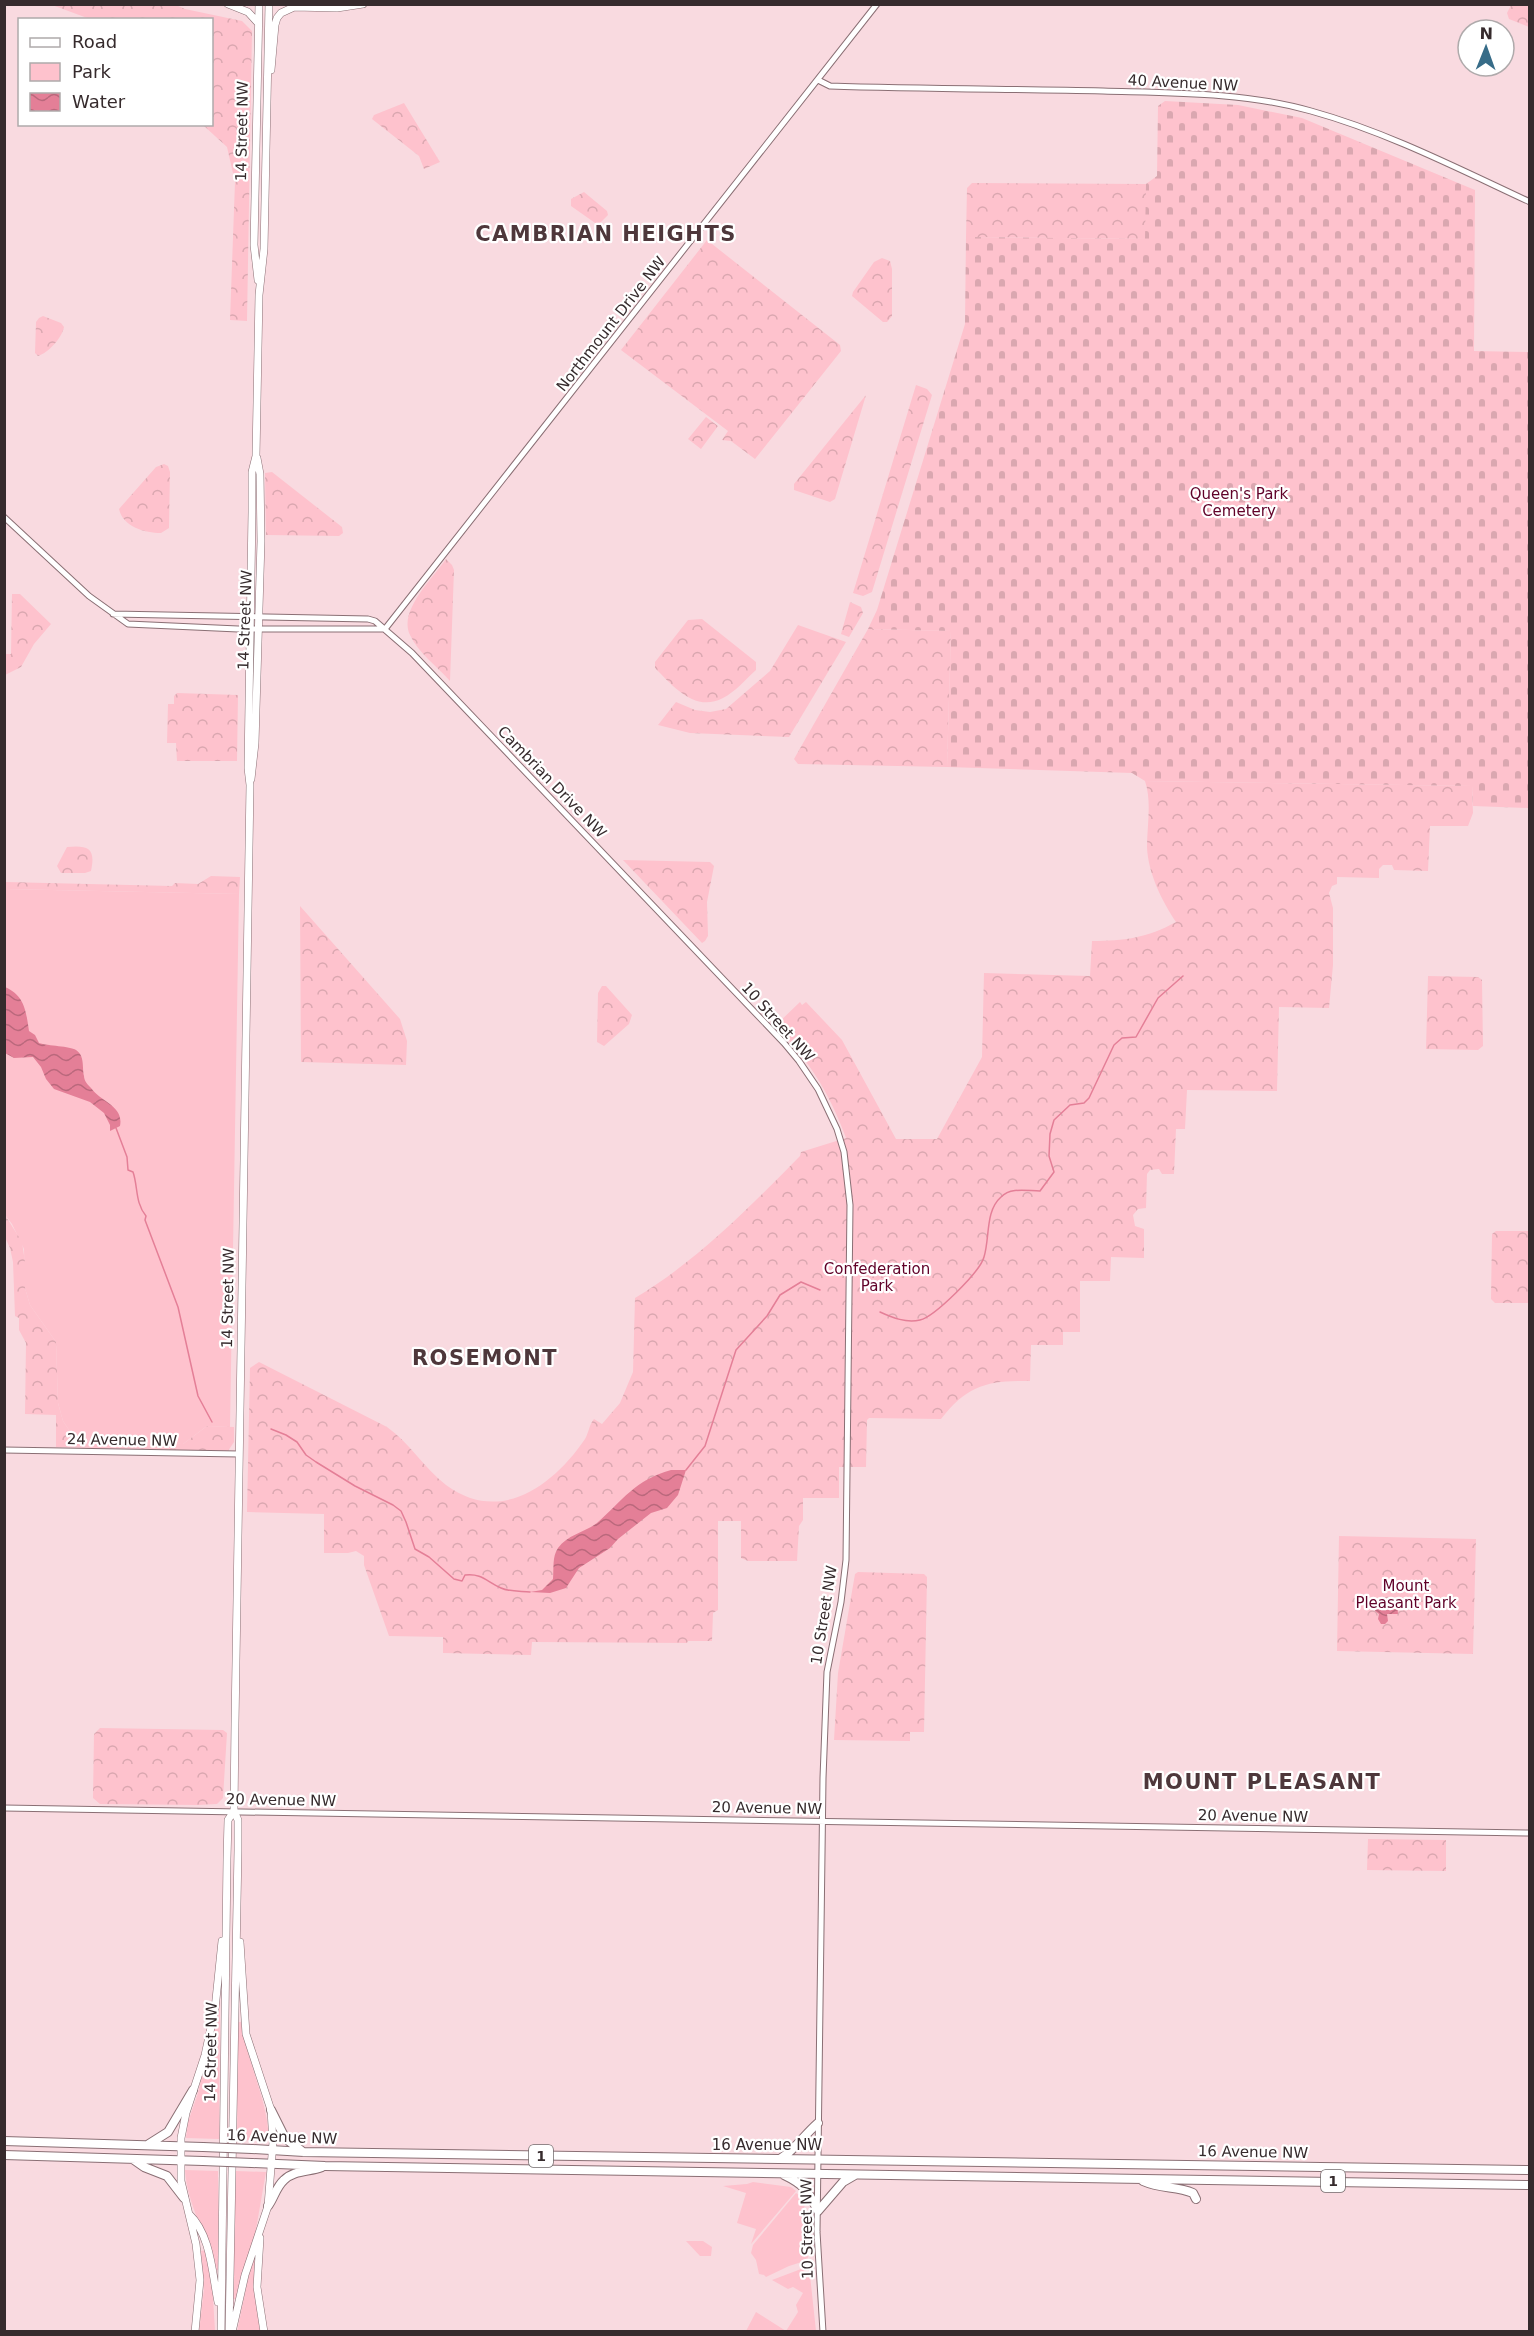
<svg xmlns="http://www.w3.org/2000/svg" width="1534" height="2336" font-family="'DejaVu Sans',sans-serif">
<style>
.green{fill:#fec2cd}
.forest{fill:url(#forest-crowns)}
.cemetery{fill:url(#cemetery-stones)}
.water{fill:url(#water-waves)}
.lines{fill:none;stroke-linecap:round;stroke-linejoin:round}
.stream{stroke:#e47f97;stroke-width:1.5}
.minor-casing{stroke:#8a6f74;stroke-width:7}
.major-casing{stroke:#8a6f74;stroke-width:8}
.highway-casing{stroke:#8a6f74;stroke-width:10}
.minor{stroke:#fff;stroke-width:5}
.major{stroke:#fff;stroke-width:7}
.highway{stroke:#fff;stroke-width:8}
.highway-bridge-casing{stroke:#8a6f74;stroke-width:10;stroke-linecap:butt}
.highway-bridge{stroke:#fff;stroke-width:8}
.labels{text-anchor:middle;stroke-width:4.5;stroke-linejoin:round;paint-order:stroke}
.shield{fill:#fff;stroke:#726b6c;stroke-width:1.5}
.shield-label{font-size:14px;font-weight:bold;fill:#362b2d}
.street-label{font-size:15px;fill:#362b2d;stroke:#fff}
.park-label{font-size:15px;fill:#600128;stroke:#fff}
.district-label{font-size:21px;font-weight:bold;letter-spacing:1.5px;fill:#4e373b;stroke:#fff}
</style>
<defs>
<pattern id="forest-crowns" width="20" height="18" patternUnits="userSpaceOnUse" patternTransform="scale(1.5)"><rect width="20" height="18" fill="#fec2cd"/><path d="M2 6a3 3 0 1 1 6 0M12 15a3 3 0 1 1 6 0" fill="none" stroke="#daa7b0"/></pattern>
<pattern id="cemetery-stones" width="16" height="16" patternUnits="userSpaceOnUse" patternTransform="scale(1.5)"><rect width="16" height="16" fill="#fec2cd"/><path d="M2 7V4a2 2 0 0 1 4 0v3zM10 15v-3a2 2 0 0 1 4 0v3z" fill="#daa7b0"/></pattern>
<pattern id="water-waves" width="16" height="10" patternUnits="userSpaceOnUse" patternTransform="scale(1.5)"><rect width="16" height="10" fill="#e47f97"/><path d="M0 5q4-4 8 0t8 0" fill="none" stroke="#ba687c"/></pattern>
</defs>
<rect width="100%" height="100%" fill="#f9dae0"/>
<path class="green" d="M 5,889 L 239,894 L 230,1427 L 207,1426 L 183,1444 L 91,1442 L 71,1433 L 63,1421 L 58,1403 L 56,1342 L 30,1305 L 25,1288 L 24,1249 L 12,1224 L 5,1215 Z
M 218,2000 L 220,2001 L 219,2139 L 186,2138 L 188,2122 L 198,2093 Z
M 238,2022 L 241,2022 C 247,2063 268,2099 269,2141 L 237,2140 Z
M 185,2170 L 218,2171 L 218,2270 L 216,2270 C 207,2236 187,2204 185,2170 Z
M 236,2171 L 266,2172 L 255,2235 L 236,2299 L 233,2299 L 232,2286 Z
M 753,2182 L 791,2187 L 796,2191 L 751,2244 L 756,2229 L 737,2223 L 746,2193 L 723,2186 L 747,2184 Z
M 796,2193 L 799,2195 L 802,2193 L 804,2199 L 808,2260 L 789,2266 L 766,2277 L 764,2275 L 759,2274 L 756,2260 L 751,2253 L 753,2245 Z
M 686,2241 L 703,2241 L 712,2247 L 711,2256 L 700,2256 Z
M 205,2250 L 212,2281 L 215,2331 L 199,2332 L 204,2289 L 201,2251 Z
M 252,2259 L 255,2259 L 254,2289 L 260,2331 L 237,2332 Z
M 809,2266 L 816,2331 L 746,2331 L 756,2312 L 786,2331 L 798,2312 L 796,2305 L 803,2293 L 793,2287 L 788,2289 L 772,2280 Z"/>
<path class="forest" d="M 52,5 L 176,5 L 185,9 L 242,21 L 252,31 L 247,321 L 230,320 L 235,182 L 227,147 L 203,125 L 212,124 L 212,20 L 90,19 Z
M 1511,5 L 1529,5 L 1529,27 L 1509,19 L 1507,13 Z
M 404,103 L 440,162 L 424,169 L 419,156 L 372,119 L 374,115 Z
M 972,183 L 1146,184 L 1146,239 L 966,237 L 967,188 Z
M 584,192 L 607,211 L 608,215 L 598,225 L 571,206 L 571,199 Z
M 707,240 L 840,345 L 841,351 L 755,459 L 731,441 L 722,440 L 728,431 L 621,350 Z
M 882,258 L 890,261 L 892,269 L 892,316 L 887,322 L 883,322 L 852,296 L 853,292 L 874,262 Z
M 43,316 L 61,323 L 64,327 C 62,338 48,353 38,356 L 35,353 L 36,322 L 39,318 Z
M 916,385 L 927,389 L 932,395 L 872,592 L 863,596 L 853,593 Z
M 866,395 L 835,499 L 830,502 L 794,490 L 794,484 Z
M 706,417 L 718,426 L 701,449 L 688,439 Z
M 164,464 L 168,466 L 170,472 L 169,528 L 161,533 C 145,533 123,527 119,509 L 156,467 Z
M 272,472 L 342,527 L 343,533 L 339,536 L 266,535 L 265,473 Z
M 446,559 L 452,565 L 454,570 L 450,681 C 438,667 418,653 410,635 C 398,611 433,578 446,559 Z
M 12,594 L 20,594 L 51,624 L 34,644 L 21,667 L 5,675 L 5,654 L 11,654 Z
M 850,602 L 861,607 L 863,613 L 849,637 L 841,634 Z
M 702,619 L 756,662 L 756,670 C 746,679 735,692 723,698 C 695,713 673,686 655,668 L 655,662 L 688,620 Z
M 798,625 L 846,642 L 789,737 L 690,733 L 658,725 L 676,702 L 695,710 L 710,712 L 726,709 L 770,671 Z
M 868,629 L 951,631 L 947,767 L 798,764 L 794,759 Z
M 177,693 L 238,695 L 237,761 L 177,761 L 176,743 L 167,743 L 168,704 L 174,704 L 174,696 Z
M 1145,781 L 1472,786 L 1473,813 L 1468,826 L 1430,826 L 1428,871 L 1394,870 L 1392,865 L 1383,865 L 1379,869 L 1379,878 L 1337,877 L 1337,884 L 1332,886 L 1329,893 L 1333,908 L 1333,965 L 1329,1008 L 1279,1007 L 1277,1091 L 1187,1090 L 1185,1129 L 1176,1129 L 1174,1174 L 1162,1174 L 1159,1169 L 1150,1170 L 1147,1174 L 1146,1208 L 1138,1209 L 1133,1215 L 1135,1226 L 1144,1229 L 1144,1258 L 1111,1257 L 1110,1281 L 1080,1281 L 1080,1332 L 1063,1332 L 1063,1345 L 1031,1345 L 1030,1381 C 989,1380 967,1385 941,1419 L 869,1418 L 867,1420 L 866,1467 L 839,1467 L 839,1498 L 803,1498 L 803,1520 L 799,1526 L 797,1561 L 748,1561 L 741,1558 L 741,1521 L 718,1521 L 718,1610 L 713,1613 L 712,1641 L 688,1641 L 687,1643 L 532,1642 L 531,1655 L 443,1653 L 443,1637 L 389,1636 L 364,1565 L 364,1556 L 356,1551 L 348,1553 L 324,1553 L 324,1514 L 247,1512 L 250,1368 L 259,1362 L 387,1427 C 410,1443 424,1468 446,1485 C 500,1525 553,1486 585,1439 C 589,1432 589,1425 594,1419 L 602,1424 L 620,1403 L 633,1372 L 635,1298 C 697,1261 749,1208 800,1156 L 801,1152 L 846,1138 C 828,1089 810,1064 776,1025 L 800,1002 L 802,1005 L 806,1002 L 842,1040 L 896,1139 L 937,1139 L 982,1057 L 984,973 L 1090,976 L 1092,941 C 1124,941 1147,938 1176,922 C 1162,901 1148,873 1147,847 C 1147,825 1152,802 1145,781 Z
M 67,847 C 88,845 96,848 91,871 L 85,873 L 61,873 L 57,866 Z
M 623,860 L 710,862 L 714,866 L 707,902 L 708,936 L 705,941 L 702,943 Z
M 211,876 L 240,877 L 239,894 L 5,889 L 5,882 L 172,886 L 175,883 L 198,884 Z
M 300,906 L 400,1019 L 407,1041 L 406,1065 L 301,1062 Z
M 1428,976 L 1478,977 L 1482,980 L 1483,1046 L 1478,1050 L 1426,1049 Z
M 602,986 L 606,986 L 632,1015 L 629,1024 L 604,1046 L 597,1042 L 598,993 Z
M 5,1215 L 22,1242 L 26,1269 L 25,1288 L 30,1305 L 56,1342 L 58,1403 L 63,1421 L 71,1433 L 91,1442 L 183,1444 L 207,1426 L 234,1427 L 234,1442 L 228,1451 L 56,1447 L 56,1415 L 25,1414 L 26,1343 L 19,1330 L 19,1318 L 15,1316 L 13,1262 L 10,1248 L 5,1237 Z
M 1496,1231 L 1529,1231 L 1529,1303 L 1495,1303 L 1491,1299 L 1492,1234 Z
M 1339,1536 L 1476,1539 L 1473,1654 L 1337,1651 Z
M 858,1572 L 924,1574 L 927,1577 L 924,1732 L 910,1732 L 910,1741 L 834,1740 L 838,1673 L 855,1574 Z
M 100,1728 L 223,1730 L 227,1733 L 223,1798 L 217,1804 L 198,1805 L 100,1804 L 93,1798 L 94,1734 Z
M 1368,1839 L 1446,1840 L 1446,1871 L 1367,1870 Z"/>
<path class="cemetery" d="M 1165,101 L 1238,105 L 1302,118 L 1475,190 L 1474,351 L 1529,352 L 1529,808 L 1473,806 L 1472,786 L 1145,781 L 1132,773 L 947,767 L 951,631 L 868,629 L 877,610 L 965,324 L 966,237 L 1145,239 L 1146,184 L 1157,176 L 1158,106 Z"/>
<path class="water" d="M 5,987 C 25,996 26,1011 29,1031 L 35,1035 L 39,1043 C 48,1046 70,1046 76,1050 C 85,1056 82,1067 84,1076 C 84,1081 88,1085 91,1088 C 101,1102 124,1106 120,1126 L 110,1131 L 110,1125 L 104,1113 L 90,1102 L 54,1089 L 46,1079 L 41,1067 L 33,1057 L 14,1058 L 5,1053 Z
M 671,1470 L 686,1470 L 678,1495 L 667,1508 L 651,1513 L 618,1539 L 610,1548 L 579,1568 L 566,1588 L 550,1593 L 530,1592 L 542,1590 L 553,1579 C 554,1568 552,1557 558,1548 C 567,1535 585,1532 597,1523 C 623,1500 635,1480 671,1470 Z
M 1395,1600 L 1397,1603 L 1398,1614 L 1387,1614 L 1388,1621 L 1385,1624 L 1381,1624 L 1378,1619 L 1379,1614 L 1375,1611 L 1376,1605 Z"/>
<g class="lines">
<path class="stream" d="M 116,1128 L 127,1157 L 128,1170 L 133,1172 C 138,1186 135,1203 146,1216 L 145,1220 L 178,1307 L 198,1396 L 212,1422
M 880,1312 C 893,1318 906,1323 920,1320 C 934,1317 980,1272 984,1257 C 990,1238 985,1211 1001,1197 C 1011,1187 1027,1191 1040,1191 L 1054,1172 L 1049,1156 L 1050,1134 L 1054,1120 L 1070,1105 L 1084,1103 L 1089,1098 L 1114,1045 L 1122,1038 L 1136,1037 L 1158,998 L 1183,976
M 271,1429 L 286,1435 L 297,1442 L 306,1455 L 316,1462 L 355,1486 L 393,1505 L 401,1511 L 406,1522 L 415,1549 L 429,1557 L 454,1579 L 462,1581 L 465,1575 C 482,1573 487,1582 501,1588 C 509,1592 521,1591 530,1592
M 686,1470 L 705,1446 L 736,1350 L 767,1316 L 780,1295 L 801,1282 L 820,1290"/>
<defs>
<path id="minor" d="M 818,80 L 830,86 C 921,89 1012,89 1103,91 C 1172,93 1244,92 1311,111 C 1387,132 1459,169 1530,202
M 4,517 L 89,596 L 128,624 L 238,629 L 385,629 L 877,4
M 113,614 L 368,619 L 375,621 L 412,653 L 784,1043 L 799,1061 L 818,1089 L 837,1129 L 844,1152 L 850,1205 L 846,1560 L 841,1602 L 827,1672 L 823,1778 L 817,2232 L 823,2332
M 4,1450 L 239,1454
M 4,1808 L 1530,1833"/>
<path id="major" d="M 228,4 L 248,12 L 258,23
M 271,70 L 275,25 L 277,18 L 281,13 L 294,7 L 337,8 L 363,4
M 258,280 L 254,245 L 259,4
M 251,779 L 255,743 L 261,541 L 260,474 L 257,458
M 189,2214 C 211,2235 212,2273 218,2302
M 260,2238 L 257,2287 L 264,2332
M 195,2332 L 200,2280 L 196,2244 L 181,2181 L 181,2138 L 186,2113 L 205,2055 L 215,2009 L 222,1941
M 221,2332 L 227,1859 L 228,1820 L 234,1811
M 229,2332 L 238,1850 L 238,1820 L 234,1811 L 235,1724 L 250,785 L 248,768 L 252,512 L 252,472 L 256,456 L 259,295 L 264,249 L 269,4
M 232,2332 L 245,2275 L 268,2206 L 273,2142 L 271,2110 L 246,2034 L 240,1942"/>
<path id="highway" d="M 271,2110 L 285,2138 L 303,2152
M 4,2141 L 203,2147
M 149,2144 L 168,2132 L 193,2090
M 252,2149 L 304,2152 L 1530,2170
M 4,2155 L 203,2161
M 780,2159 C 796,2149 804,2135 818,2123
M 134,2160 L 144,2167 L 167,2176 L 184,2198
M 252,2163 L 325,2166 L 1530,2185
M 784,2175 C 805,2185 808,2191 818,2211 L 843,2182 L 855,2175
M 1143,2181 C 1161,2189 1176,2186 1193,2193 L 1196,2199
M 268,2206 C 274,2198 276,2187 284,2180 C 294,2170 309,2172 322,2167"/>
</defs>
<use href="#minor" class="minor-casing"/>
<use href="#major" class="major-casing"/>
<use href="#highway" class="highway-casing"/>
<use href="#minor" class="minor"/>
<use href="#major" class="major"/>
<use href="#highway" class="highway"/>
<defs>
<path id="highway-bridge" d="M 203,2147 L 252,2149
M 203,2161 L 252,2163"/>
</defs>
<use href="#highway-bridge" class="highway-bridge-casing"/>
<use href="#highway-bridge" class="highway-bridge"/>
</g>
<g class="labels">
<g class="shield">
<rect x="529" y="2145" width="24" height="22" rx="4.5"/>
<rect x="1321" y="2170" width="24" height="22" rx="4.5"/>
</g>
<g class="shield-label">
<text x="541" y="2161">1</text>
<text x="1333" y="2186">1</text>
</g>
<g class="street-label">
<text transform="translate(1183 83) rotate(3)" y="5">40 Avenue NW</text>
<text transform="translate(242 131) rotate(-89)" y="5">14 Street NW</text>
<text transform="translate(611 324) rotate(-52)" y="5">Northmount Drive NW</text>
<text transform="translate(245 620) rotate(-88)" y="5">14 Street NW</text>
<text transform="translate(552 782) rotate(46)" y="5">Cambrian Drive NW</text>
<text transform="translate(778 1022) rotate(48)" y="5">10 Street NW</text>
<text transform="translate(228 1298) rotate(-89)" y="5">14 Street NW</text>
<text transform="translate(122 1440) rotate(1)" y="5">24 Avenue NW</text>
<text transform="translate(824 1615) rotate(-81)" y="5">10 Street NW</text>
<text transform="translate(281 1800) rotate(1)" y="5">20 Avenue NW</text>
<text transform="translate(767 1808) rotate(1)" y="5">20 Avenue NW</text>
<text transform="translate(1253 1816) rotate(1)" y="5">20 Avenue NW</text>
<text transform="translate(211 2052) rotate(-89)" y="5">14 Street NW</text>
<text transform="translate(282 2137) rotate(2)" y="5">16 Avenue NW</text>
<text x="767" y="2150">16 Avenue NW</text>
<text transform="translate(1253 2152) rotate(1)" y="5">16 Avenue NW</text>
<text transform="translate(807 2229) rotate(-91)" y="5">10 Street NW</text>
</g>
<g class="park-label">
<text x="1239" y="499">Queen's Park<tspan x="1239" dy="17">Cemetery</tspan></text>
<text x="877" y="1274">Confederation<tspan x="877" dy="17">Park</tspan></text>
<text x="1406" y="1591">Mount<tspan x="1406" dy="17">Pleasant Park</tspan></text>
</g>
<g class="district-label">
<text x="606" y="241">CAMBRIAN HEIGHTS</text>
<text x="485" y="1365">ROSEMONT</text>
<text x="1262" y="1789">MOUNT PLEASANT</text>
</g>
</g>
<rect width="1534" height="2336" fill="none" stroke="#362b2d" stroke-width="12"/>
<rect x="18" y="18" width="195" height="108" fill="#ffffff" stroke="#afaaab" stroke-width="1.5"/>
<rect x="30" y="38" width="30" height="9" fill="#ffffff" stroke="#afaaab" stroke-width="1.5"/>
<text x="72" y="48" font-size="18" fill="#362b2d">Road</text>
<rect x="30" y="63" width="30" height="18" fill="#fec2cd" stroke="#afaaab" stroke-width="1.5"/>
<text x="72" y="78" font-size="18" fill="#362b2d">Park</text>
<rect x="30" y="93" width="30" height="18" fill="url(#water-waves)" stroke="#afaaab" stroke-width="1.5"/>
<text x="72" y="108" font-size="18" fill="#362b2d">Water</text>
<g transform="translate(1486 48) rotate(1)"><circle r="28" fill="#ffffff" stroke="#afaaab" stroke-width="1.5"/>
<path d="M0-4.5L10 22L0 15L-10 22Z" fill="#376c88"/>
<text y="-9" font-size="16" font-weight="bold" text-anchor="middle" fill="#362b2d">N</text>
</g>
</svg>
